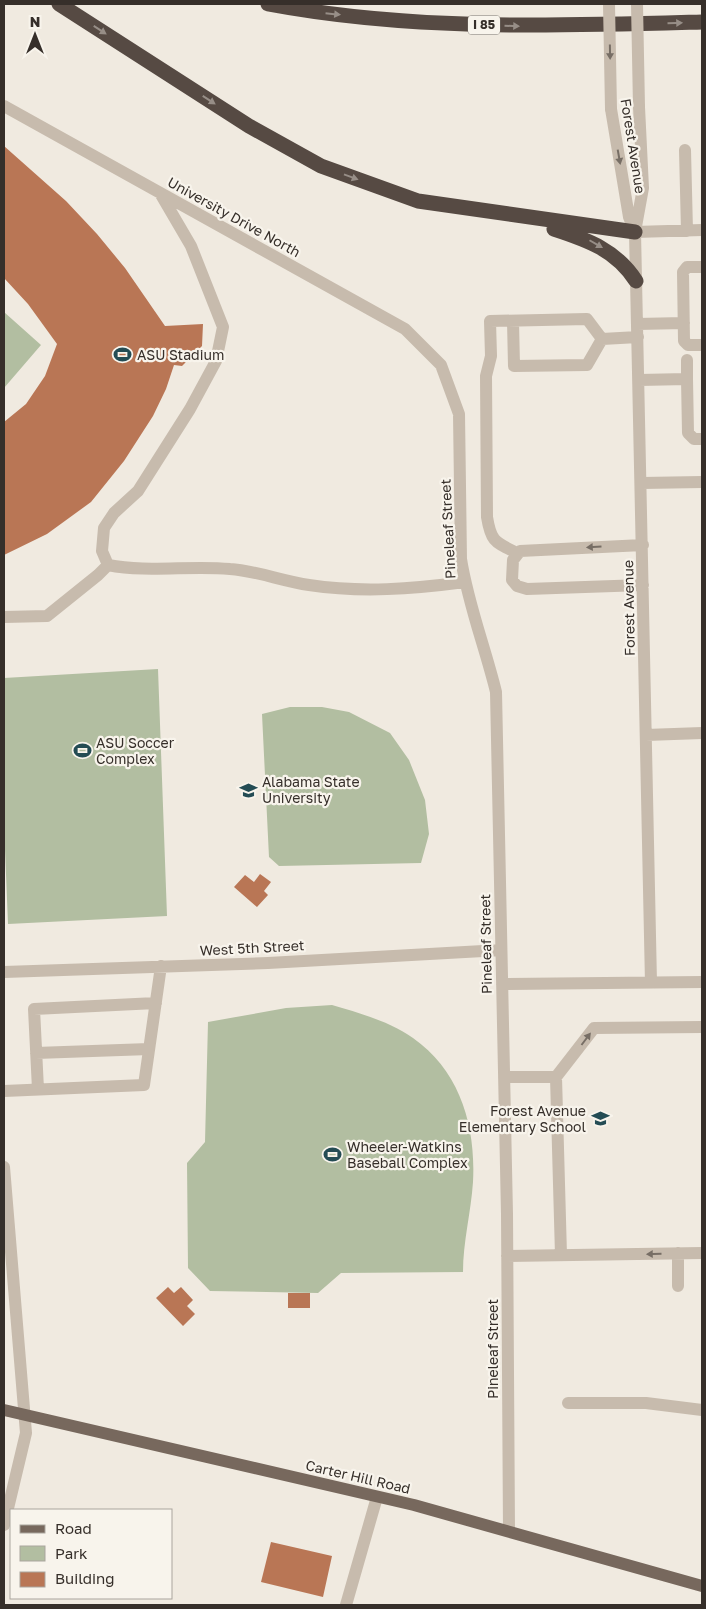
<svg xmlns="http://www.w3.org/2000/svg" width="706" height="1609" font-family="'Golos Text',sans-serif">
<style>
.green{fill:#b2bea1}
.building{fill:#b97655}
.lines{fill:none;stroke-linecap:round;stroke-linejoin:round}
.minor{stroke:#c7bbad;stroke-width:12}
.major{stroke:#77685d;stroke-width:12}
.highway{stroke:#564a43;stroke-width:15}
.minor-bridge{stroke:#c7bbad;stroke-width:12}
.oneway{fill:#978e87}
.oneway2{fill:#776e65}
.labels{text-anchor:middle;stroke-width:4.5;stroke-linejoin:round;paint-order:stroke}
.shield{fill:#f8f4ec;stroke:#706a64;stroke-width:1}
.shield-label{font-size:12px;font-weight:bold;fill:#362f2a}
.street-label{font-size:14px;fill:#362f2a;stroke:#f8f4ec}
.poi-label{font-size:14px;fill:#362f2a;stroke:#f8f4ec;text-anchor:start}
</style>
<rect width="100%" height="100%" fill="#f0eae0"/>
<path class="green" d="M 4,312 L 41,345 L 4,388 Z
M 158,669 L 167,916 L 8,924 L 4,825 L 4,678 Z
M 290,707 L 322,707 L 349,712 L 390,733 L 409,760 L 425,800 L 429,834 L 421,863 L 279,866 L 269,857 L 262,714 Z
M 332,1005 C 359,1013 389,1021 413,1038 C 460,1071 476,1126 473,1182 C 471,1212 463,1242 463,1272 L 341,1273 L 318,1293 L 210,1291 L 188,1268 L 187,1163 L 205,1142 L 208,1022 L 286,1008 Z"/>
<path class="building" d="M 4,146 L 66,201 L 97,234 L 125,268 L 165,326 L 203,324 L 202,346 L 182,366 L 174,365 L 166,389 L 153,416 L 124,461 L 91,502 L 47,534 L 4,555 L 4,422 L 26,404 L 45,376 L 57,344 L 28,304 L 4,278 Z
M 260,874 L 271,882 L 264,891 L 268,895 L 257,907 L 234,887 L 245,875 L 254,882 Z
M 168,1287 L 174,1293 L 181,1287 L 193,1300 L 187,1306 L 195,1314 L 183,1326 L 156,1298 Z
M 288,1293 L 310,1293 L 310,1308 L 288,1308 Z
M 271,1542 L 332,1556 L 323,1597 L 261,1582 Z"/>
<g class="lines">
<path class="minor" d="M 4,106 L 405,329 L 441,365 L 459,414 L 461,559 C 468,604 485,647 496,692 L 507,1214 L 509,1530
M 639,107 L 643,188 L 635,232 L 651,983
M 611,109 L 629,217 L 635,232
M 685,150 L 687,231
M 160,193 L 191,246 L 223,327 L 216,361 L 190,409 L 138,491 L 114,513 L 104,528 L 102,551 L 108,565 C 148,573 190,565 230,569 C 257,571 282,581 309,585 C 362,593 412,589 465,582
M 635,232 L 702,230
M 702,267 L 687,267 L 683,272 L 684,341 L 688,345 L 702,345
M 513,321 L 514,366 L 587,365 L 602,339
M 637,324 L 684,323
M 687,360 L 687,379
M 639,380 L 687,379 L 688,433 L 694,439 L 702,439
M 642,483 L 702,482
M 643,545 L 520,551 L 513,560 L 512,580 L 517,586 L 527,589 L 643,585
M 517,553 C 495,542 491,542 487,517 L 486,376 L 491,356 L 490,321 L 587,319 L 602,339 L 638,337
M 4,617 L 47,616 L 98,575 L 108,565
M 646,735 L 702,733
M 4,972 L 268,963 L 501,950
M 502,984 L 702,982
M 36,1053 L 149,1049
M 504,1077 L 556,1077
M 38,1089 L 34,1009 L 156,1003
M 4,1091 L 144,1085 L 161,966
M 4,1167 L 26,1433 L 4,1525
M 678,1253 L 678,1286
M 561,1255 L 556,1077 L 594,1028 L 702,1027
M 507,1256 L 702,1253
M 568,1403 L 646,1403 L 702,1410
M 346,1605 L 377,1497"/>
<path class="major" d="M 4,1410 L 414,1505 L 702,1586"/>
<path class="highway" d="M 59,4 L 249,126 L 321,166 L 418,201 L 635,232
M 268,4 C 411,31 557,26 702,22
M 554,229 C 588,240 616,250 636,281"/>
<path class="minor-bridge" d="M 609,4 L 611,109
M 637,4 L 639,107"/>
</g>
<defs><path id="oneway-solid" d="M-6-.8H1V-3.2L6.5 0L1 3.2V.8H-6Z" transform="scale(1.25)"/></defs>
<g class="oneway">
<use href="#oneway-solid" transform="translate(333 14) rotate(6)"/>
<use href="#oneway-solid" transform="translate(675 23) rotate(-2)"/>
<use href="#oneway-solid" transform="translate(512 26) rotate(2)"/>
<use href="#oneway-solid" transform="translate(100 30) rotate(33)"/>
<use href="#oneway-solid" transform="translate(209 100) rotate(33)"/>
<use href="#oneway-solid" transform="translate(351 177) rotate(20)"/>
<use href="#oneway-solid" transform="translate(596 244) rotate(30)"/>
</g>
<g class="oneway2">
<use href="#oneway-solid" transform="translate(610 52) rotate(89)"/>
<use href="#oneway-solid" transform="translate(619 157) rotate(80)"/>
<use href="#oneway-solid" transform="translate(594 547) rotate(177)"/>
<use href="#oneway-solid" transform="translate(586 1039) rotate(-53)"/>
<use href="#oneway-solid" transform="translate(654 1254) rotate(179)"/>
</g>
<defs>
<symbol id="stadium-bare" viewBox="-9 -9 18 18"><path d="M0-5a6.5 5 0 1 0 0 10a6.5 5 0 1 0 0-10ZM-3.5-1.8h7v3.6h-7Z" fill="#244c54" stroke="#f8f4ec" stroke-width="2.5" paint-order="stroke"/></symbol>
<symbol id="university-bare" viewBox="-9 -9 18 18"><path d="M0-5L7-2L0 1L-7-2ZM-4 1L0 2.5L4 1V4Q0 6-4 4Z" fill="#244c54" stroke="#f8f4ec" stroke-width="2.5" paint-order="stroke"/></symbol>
<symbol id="school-bare" viewBox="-9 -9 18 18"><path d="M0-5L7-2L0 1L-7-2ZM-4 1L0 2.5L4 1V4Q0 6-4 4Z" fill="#244c54" stroke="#f8f4ec" stroke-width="2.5" paint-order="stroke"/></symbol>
</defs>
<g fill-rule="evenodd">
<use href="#stadium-bare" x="110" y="342" width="25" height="25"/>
<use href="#stadium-bare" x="70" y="738" width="25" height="25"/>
<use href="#university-bare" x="236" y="778" width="25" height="25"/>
<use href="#school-bare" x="588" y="1106" width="25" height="25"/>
<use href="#stadium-bare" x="320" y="1142" width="25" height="25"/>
</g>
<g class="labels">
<rect class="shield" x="468" y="15.5" width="32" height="19" rx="4"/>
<g class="shield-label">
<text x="484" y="29">I 85</text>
</g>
<g class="street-label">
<text transform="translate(633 146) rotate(81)" y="5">Forest Avenue</text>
<text transform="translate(234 217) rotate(29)" y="5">University Drive North</text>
<text transform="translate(448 529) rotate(-93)" y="5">Pineleaf Street</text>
<text transform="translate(629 608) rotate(-91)" y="5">Forest Avenue</text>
<text transform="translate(486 944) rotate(-91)" y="5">Pineleaf Street</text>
<text transform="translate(252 948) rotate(-3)" y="5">West 5th Street</text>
<text transform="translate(493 1349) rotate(-90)" y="5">Pineleaf Street</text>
<text transform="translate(358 1477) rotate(13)" y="5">Carter Hill Road</text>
</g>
<g class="poi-label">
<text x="137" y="360">ASU Stadium</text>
<text x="96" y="748">ASU Soccer<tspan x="96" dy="16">Complex</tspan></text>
<text x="262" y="787">Alabama State<tspan x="262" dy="16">University</tspan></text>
<text x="586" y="1116" text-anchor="end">Forest Avenue<tspan x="586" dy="16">Elementary School</tspan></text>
<text x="347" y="1152">Wheeler-Watkins<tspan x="347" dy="16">Baseball Complex</tspan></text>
</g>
</g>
<rect width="706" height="1609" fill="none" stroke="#362f2a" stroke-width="10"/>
<rect x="10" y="1509" width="162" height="90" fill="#f8f4ec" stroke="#aaa59e"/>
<rect x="20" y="1525" width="25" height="8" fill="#77685d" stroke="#aaa59e"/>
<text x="55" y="1534" font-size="15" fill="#362f2a">Road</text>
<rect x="20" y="1546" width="25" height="15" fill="#b2bea1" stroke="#aaa59e"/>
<text x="55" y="1559" font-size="15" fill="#362f2a">Park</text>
<rect x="20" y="1572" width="25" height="15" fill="#b97655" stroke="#aaa59e"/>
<text x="55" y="1584" font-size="15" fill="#362f2a">Building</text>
<g transform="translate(35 35)" stroke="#f8f4ec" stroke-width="4" paint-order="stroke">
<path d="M0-4L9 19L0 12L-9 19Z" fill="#362f2a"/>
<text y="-8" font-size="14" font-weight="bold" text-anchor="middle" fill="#362f2a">N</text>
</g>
</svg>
